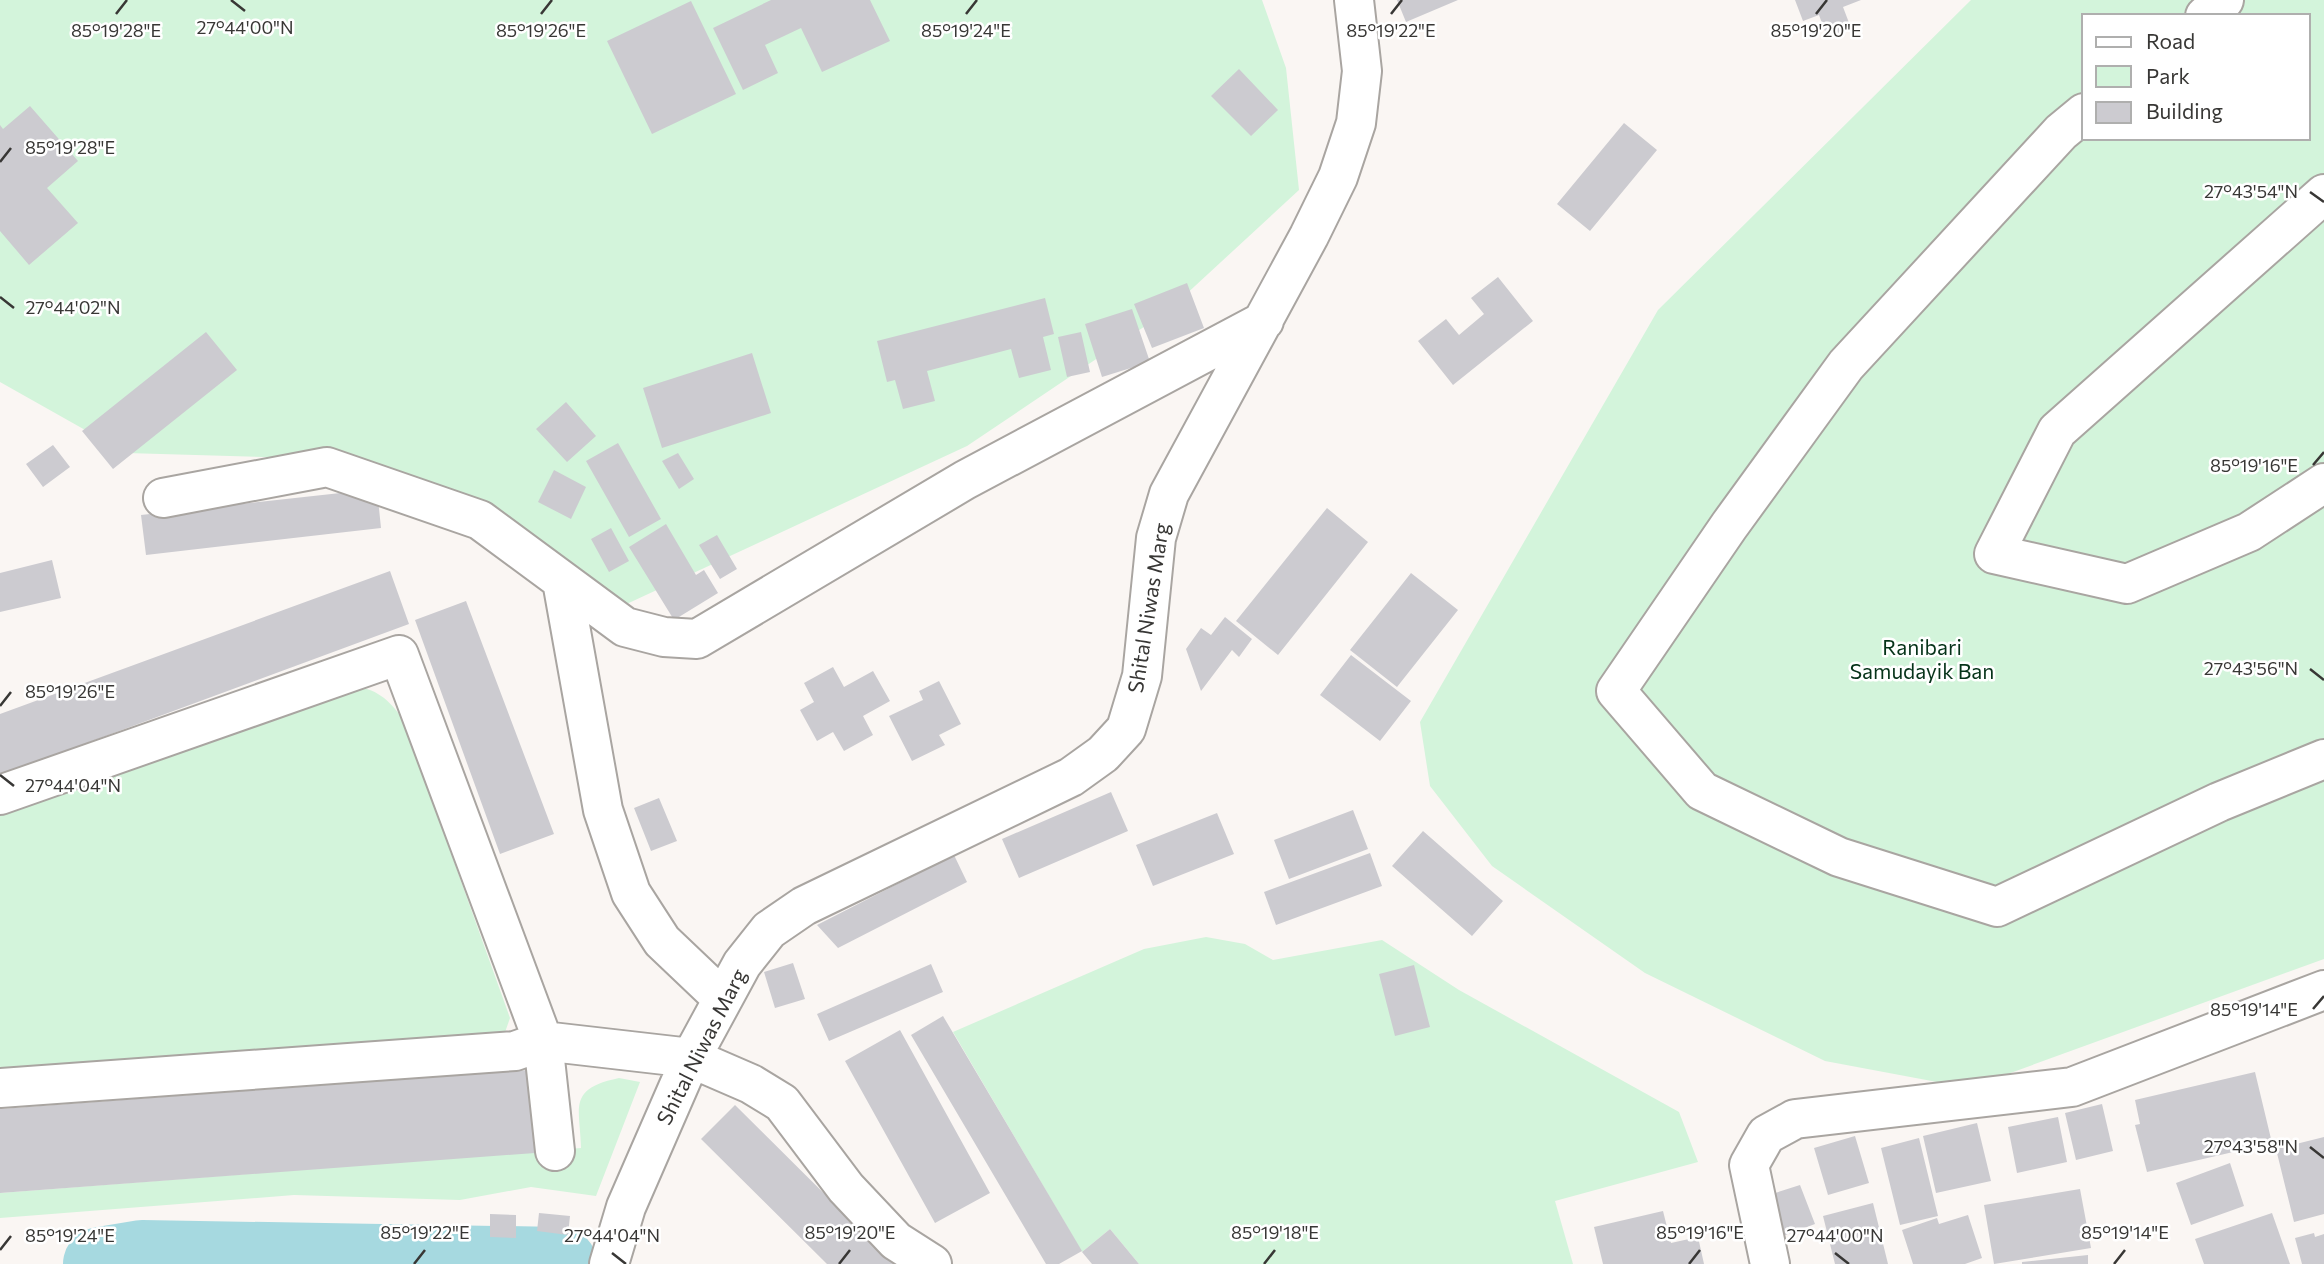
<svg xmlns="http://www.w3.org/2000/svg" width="2324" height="1264" font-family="Commissioner,sans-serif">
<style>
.green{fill:#d3f4db;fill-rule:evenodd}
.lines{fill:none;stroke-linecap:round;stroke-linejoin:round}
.river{stroke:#a6d9e0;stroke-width:74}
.building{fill:#cccbd0}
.minor-casing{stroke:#a9a5a1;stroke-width:42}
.minor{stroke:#fff;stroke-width:38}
.ticks{fill:none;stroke:#383735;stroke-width:2.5}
.labels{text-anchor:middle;stroke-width:5;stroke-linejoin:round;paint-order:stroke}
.street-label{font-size:21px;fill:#383735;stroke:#fff}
.park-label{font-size:21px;fill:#063319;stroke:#fff}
.ticks-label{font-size:18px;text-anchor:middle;fill:#383735;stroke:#fff;stroke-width:5;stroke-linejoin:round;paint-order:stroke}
</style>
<rect width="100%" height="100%" fill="#faf6f3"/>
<path class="green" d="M 0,0 L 1262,0 L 1286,68 L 1299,190 L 1169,310 L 967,446 L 618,608 L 336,459 L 126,453 L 0,382 Z
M 1971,0 L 2324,0 L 2324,959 L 1969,1088 L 1825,1061 L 1645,973 L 1492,866 L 1430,786 L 1420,722 L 1658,310 ZM 2084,16 L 2308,16 L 2308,138 L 2084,138 Z
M 351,687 C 376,687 389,700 403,719 L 510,1018 L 503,1038 L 0,1075 L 0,814 Z
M 1206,937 L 1245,944 L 1273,960 L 1382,940 L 1459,990 L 1679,1112 L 1698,1162 L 1555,1201 L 1573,1264 L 1139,1264 L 1110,1229 L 1082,1252 L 953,1032 L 1144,949 Z
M 619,1078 L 640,1082 L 596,1196 L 531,1187 L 460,1200 L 294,1195 L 0,1218 L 0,1193 L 581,1148 C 580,1107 567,1089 619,1078 Z"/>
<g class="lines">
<path class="river" d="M 100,1264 L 142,1257 L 560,1264"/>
</g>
<path class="building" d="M 771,0 L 870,0 L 890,41 L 822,72 L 801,28 L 765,45 L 778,73 L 743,90 L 713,28 Z
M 1397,0 L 1458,0 L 1406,22 Z
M 1795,0 L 1861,0 L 1843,7 L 1851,28 L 1827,37 L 1819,15 L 1803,21 Z
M 691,1 L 736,94 L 652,134 L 607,41 Z
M 1239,69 L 1278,110 L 1251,136 L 1211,96 Z
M 30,106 L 78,161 L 47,188 L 78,223 L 29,265 L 0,231 L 0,125 L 3,129 Z
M 1624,123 L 1657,150 L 1590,231 L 1557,204 Z
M 1498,277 L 1533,321 L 1453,385 L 1418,341 L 1446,319 L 1459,335 L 1484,314 L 1471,298 Z
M 1187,283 L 1204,328 L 1152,348 L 1134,304 Z
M 1045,298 L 1054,334 L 1043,337 L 1051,370 L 1019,378 L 1011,349 L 927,371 L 935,401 L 903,409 L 895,380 L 887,382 L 877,341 Z
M 1132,309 L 1150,362 L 1102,377 L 1085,324 Z
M 206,332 L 237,370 L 113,469 L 82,431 Z
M 1081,332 L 1090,372 L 1067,377 L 1058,337 Z
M 752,353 L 771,413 L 662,448 L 643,388 Z
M 566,402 L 596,436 L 567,462 L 536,429 Z
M 618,443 L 661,519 L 629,537 L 586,461 Z
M 53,445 L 70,467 L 43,487 L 26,464 Z
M 678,453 L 694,479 L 679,489 L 662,461 Z
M 554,470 L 586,487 L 571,519 L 538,502 Z
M 377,489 L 381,528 L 146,555 L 141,515 Z
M 1327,508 L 1368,542 L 1278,655 L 1236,621 Z
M 666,524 L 696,575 L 704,570 L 718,593 L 674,620 L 629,547 Z
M 611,528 L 629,561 L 609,572 L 591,539 Z
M 717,535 L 737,569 L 720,579 L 699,545 Z
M 52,560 L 61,598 L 0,612 L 0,573 Z
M 390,571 L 409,624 L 0,775 L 0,714 Z
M 1411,573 L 1458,610 L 1397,687 L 1350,650 Z
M 466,601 L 554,834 L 500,854 L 415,620 Z
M 1225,617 L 1252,639 L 1239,657 L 1232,650 L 1201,691 L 1186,649 L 1201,628 L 1211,635 Z
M 1351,655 L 1411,701 L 1380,741 L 1320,695 Z
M 833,667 L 844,687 L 873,671 L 890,701 L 863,716 L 873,735 L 844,751 L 833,732 L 817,741 L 800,710 L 814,702 L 804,683 Z
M 939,681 L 961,724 L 939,735 L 945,745 L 912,761 L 889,716 L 923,700 L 919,691 Z
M 1111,792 L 1128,831 L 1019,878 L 1002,839 Z
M 659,798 L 677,841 L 651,851 L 634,808 Z
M 1353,810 L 1368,849 L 1289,879 L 1274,840 Z
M 1217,813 L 1234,854 L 1153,886 L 1136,845 Z
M 1423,831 L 1503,901 L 1472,936 L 1392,866 Z
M 1370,853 L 1382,886 L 1276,925 L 1264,892 Z
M 954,855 L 967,882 L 838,948 L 817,925 Z
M 793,963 L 805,999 L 775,1008 L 764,972 Z
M 931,964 L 943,992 L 829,1041 L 817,1014 Z
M 1414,965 L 1430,1027 L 1395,1036 L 1379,974 Z
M 943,1016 L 1082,1251 L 1059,1264 L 1046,1264 L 911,1035 Z
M 900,1030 L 990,1193 L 935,1223 L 845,1061 Z
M 528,1070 L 535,1153 L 0,1193 L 0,1109 Z
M 2255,1072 L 2272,1143 L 2147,1172 L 2135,1125 L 2140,1124 L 2135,1100 Z
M 2102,1104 L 2113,1151 L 2076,1160 L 2065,1113 Z
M 735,1105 L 895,1264 L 827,1264 L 701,1139 Z
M 2058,1117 L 2067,1162 L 2017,1173 L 2008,1127 Z
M 1977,1123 L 1991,1181 L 1936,1193 L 1923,1136 Z
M 1855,1136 L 1869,1183 L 1828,1195 L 1814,1148 Z
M 2324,1137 L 2324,1214 L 2294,1222 L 2276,1149 Z
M 1919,1138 L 1938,1216 L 1900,1225 L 1881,1148 Z
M 2230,1163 L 2244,1206 L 2191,1225 L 2176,1183 Z
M 1800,1185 L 1815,1224 L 1780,1237 L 1766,1196 Z
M 2080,1189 L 2091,1248 L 1994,1264 L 1984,1205 Z
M 1873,1203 L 1888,1264 L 1835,1264 L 1823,1216 Z
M 1663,1211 L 1671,1243 L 1698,1237 L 1704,1264 L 1603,1264 L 1594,1227 Z
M 539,1213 L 570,1216 L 568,1235 L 537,1231 Z
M 2272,1213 L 2290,1264 L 2204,1264 L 2195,1239 Z
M 490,1214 L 516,1215 L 516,1238 L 490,1237 Z
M 1968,1215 L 1982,1258 L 1965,1264 L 1913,1264 L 1902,1230 L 1937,1218 L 1939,1224 Z
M 1110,1229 L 1139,1264 L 1092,1264 L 1082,1252 Z
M 2314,1233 L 2315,1237 L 2324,1234 L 2324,1264 L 2302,1264 L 2295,1238 Z
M 2088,1255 L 2088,1264 L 2022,1264 L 2022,1262 Z"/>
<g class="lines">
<defs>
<path id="minor" d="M 2205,16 L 2224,0
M 2084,113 L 2061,132 L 1846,365 L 1729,526 L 1616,691 L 1702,791 L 1839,857 L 1997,907 L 2219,802 L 2324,759
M 2324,194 L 2057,431 L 1994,554 L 2127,584 L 2249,532 L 2324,483
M 163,498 L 327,467 L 480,520 L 625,627 L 664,637 L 697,639 L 965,480 L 1264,321
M 562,581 L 603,810 L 631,893 L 662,941 L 723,999
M 0,795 L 399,655 L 543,1041 L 555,1151
M 0,1088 L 515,1051 L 543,1041 L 691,1058 L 751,1084 L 782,1103 L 846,1188 L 896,1241 L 932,1264
M 609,1264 L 626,1207 L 691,1058 L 742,964 L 769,930 L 804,906 L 1071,777 L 1103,754 L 1126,729 L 1142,676 L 1156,538 L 1169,494 L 1309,236 L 1338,177 L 1356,123 L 1362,71 L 1354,0
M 1770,1264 L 1749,1165 L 1766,1135 L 1795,1119 L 2072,1087 L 2324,990"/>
</defs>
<use href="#minor" class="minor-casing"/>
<use href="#minor" class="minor"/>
</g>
<path class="ticks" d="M 231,0 L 245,11M 116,14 L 127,0M 541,14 L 552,0M 966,14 L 977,0M 1391,14 L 1402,0M 1816,14 L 1827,0M 0,162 L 11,148M 2310,192 L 2324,202M 0,297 L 14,308M 2313,465 L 2324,452M 2310,669 L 2324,680M 0,706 L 11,692M 0,775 L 14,786M 2313,1009 L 2324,996M 2310,1147 L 2324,1158M 0,1250 L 11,1236M 612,1253 L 626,1264M 1835,1253 L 1849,1264M 414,1264 L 425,1250M 839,1264 L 850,1250M 1264,1264 L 1275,1250M 1689,1264 L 1700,1250M 2114,1264 L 2125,1250"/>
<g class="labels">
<g class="street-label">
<text transform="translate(1149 608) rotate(-81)" y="7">Shital Niwas Marg</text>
<text transform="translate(702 1047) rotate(-63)" y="7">Shital Niwas Marg</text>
</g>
<g class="park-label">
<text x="1922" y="655">Ranibari<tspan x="1922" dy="24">Samudayik Ban</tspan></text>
</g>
</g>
<g class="ticks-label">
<text x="245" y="34">27°44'00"N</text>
<text x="116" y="37">85°19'28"E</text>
<text x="541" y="37">85°19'26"E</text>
<text x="966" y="37">85°19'24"E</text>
<text x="1391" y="37">85°19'22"E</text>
<text x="1816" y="37">85°19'20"E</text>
<text x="70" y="154">85°19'28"E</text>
<text x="2251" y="198">27°43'54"N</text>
<text x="73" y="314">27°44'02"N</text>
<text x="2254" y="472">85°19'16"E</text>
<text x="2251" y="675">27°43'56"N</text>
<text x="70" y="698">85°19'26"E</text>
<text x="73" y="792">27°44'04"N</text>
<text x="2254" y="1016">85°19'14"E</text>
<text x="2251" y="1153">27°43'58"N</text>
<text x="425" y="1239">85°19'22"E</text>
<text x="850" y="1239">85°19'20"E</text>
<text x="1275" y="1239">85°19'18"E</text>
<text x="1700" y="1239">85°19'16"E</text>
<text x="2125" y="1239">85°19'14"E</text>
<text x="612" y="1242">27°44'04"N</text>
<text x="1835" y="1242">27°44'00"N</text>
<text x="70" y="1242">85°19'24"E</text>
</g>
<rect x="2082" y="14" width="228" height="126" fill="#ffffff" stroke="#afafae" stroke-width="2"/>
<rect x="2096" y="37" width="35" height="10" fill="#ffffff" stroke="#afafae" stroke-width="2"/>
<text x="2146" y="49" font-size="21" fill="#383735">Road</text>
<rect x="2096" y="66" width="35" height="21" fill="#d3f4db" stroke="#afafae" stroke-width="2"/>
<text x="2146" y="84" font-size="21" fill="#383735">Park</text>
<rect x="2096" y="102" width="35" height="21" fill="#cccbd0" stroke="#afafae" stroke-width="2"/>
<text x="2146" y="119" font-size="21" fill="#383735">Building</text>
</svg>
